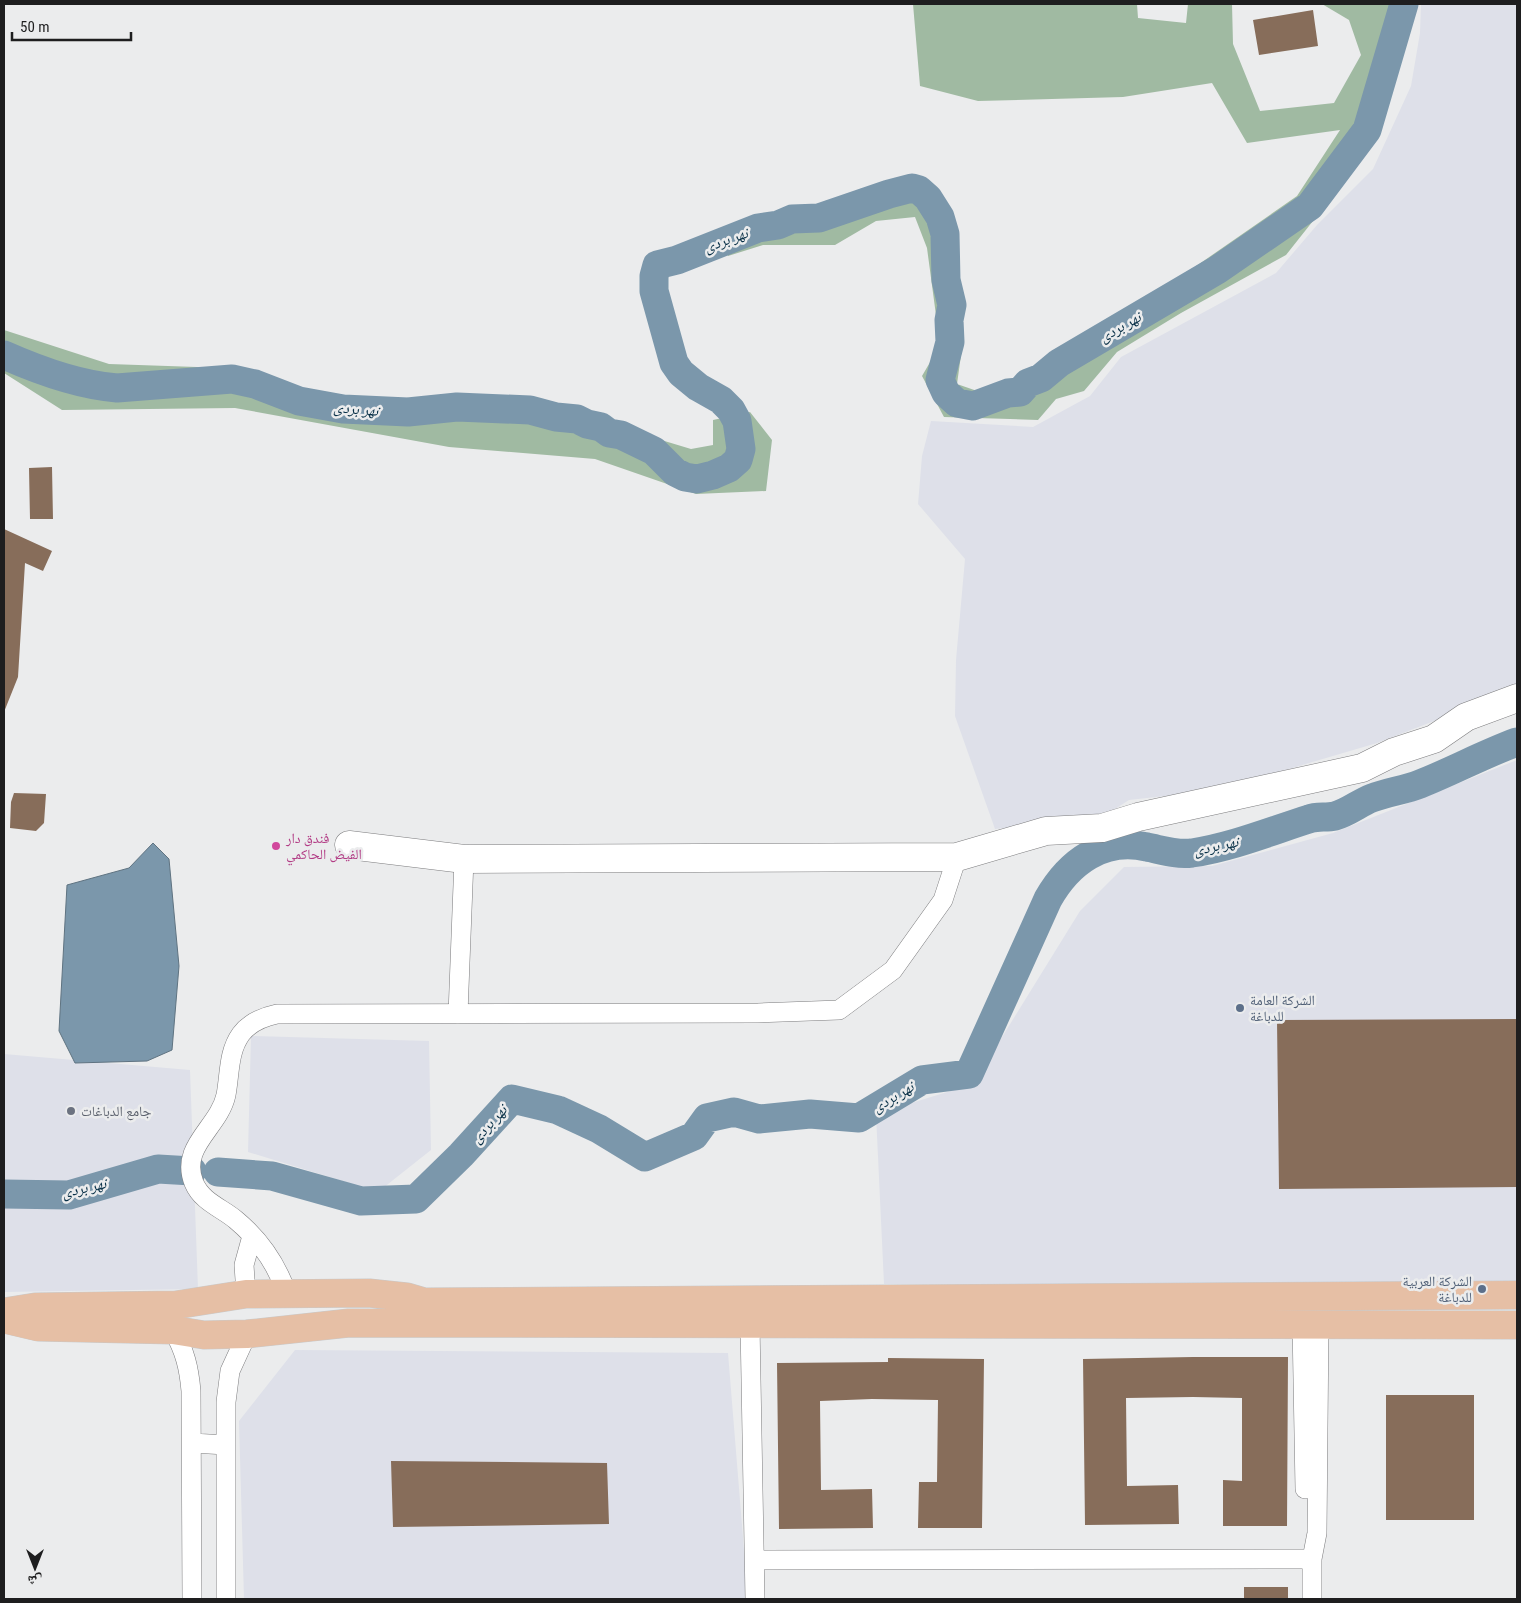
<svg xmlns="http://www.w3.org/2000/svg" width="1521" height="1603" font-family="'Roboto Condensed','Noto Naskh Arabic',sans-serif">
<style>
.built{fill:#dee0e9}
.forest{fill:#a0baa2}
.water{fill:#7b97ab;stroke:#5f7381}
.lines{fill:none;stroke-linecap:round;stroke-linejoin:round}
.river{stroke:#7b97ab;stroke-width:29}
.building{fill:#876d5a}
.street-casing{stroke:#7c7c7e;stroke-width:20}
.secondary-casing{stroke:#7c7c7e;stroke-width:29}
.primary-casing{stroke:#c9c9c9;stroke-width:29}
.street{stroke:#fff;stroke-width:19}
.secondary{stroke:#fff;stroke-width:28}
.primary{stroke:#e6bfa5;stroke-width:28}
.hotel-dot{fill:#d1479c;stroke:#ebeced;stroke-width:2}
.service-dot{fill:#5c6f8a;stroke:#ebeced;stroke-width:2}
.worship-dot{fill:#6b7280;stroke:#ebeced;stroke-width:2}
.labels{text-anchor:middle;stroke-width:5;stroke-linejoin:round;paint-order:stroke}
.hotel-label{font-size:14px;fill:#b23c85;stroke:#ebeced;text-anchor:start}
.service-label{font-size:14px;fill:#4e5e75;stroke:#ebeced;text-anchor:start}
.worship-label{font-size:14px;fill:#5b616d;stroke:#ebeced;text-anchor:start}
.water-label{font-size:15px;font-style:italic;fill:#083047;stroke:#ebeced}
</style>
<rect width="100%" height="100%" fill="#ebeced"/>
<path class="built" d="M 1421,4 L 1517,4 L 1517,689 L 1377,743 L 1282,771 L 1174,795 L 1129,800 L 1101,818 L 995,829 L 955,716 L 956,660 L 965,559 L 918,504 L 922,456 L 931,421 L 1033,427 L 1090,396 L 1121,357 L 1276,273 L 1317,225 L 1373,169 L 1411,86 L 1420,33 Z
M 1517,760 L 1517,1284 L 884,1284 L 876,1114 L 973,1084 L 1080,911 L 1124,867 L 1212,866 L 1333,833 Z
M 251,1036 L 429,1041 L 431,1150 L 378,1192 L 248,1152 Z
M 4,1054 L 190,1070 L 198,1289 L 4,1292 Z
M 295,1350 L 728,1353 L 748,1599 L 244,1599 L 239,1421 Z"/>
<path class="forest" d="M 913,4 L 1137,4 L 1138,18 L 1186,23 L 1188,4 L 1232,4 L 1233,44 L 1260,111 L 1334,103 L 1361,55 L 1349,20 L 1322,4 L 1411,4 L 1384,106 L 1347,178 L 1286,255 L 1181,313 L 1117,352 L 1084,391 L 1056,399 L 1038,420 L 944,417 L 922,376 L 940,345 L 927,248 L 915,217 L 876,221 L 835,245 L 763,245 L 728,256 L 719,235 L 841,204 L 908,182 L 934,194 L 955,240 L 962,348 L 957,384 L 980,392 L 1039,371 L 1125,309 L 1192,269 L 1297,196 L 1340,130 L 1247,143 L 1212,83 L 1123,97 L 978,101 L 920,86 Z
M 4,330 L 109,364 L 197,367 L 348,402 L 508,403 L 638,433 L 691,449 L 713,445 L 713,420 L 750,412 L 772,440 L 766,491 L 696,494 L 595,459 L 449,447 L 235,408 L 62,410 L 4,373 Z"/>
<path class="water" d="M 153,843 L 169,859 L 179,966 L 172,1050 L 147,1061 L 75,1063 L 59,1031 L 67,885 L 129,868 Z"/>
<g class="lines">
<path class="river" d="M 4,355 C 40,371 78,385 117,388 L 232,379 L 255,384 L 299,401 L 343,409 L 408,412 L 457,407 L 530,410 L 556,417 L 577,419 L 587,424 L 601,427 L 609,433 L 621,435 L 654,451 L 675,472 L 685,477 L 697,479 L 713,475 L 729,468 L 738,460 L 741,449 L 737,421 L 731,410 L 721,400 L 698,387 L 681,373 L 674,363 L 654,291 L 654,276 L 657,265 L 677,260 L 758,228 L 778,225 L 792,219 L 819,218 L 889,194 L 912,188 L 919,190 L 928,198 L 940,217 L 945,234 L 946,280 L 952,305 L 949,320 L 950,342 L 940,380 L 946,393 L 957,403 L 973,406 L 1008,393 L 1020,392 L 1028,383 L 1041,378 L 1059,363 L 1217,270 L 1310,206 L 1367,130 L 1404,4
M 218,1172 L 272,1176 L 361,1201 L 416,1199 L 461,1155 L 512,1099 L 558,1110 L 599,1129 L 645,1157 L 694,1136 L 707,1118 L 734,1112 L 759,1119 L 810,1114 L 859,1118 L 922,1080 L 969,1074 L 1048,899 C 1069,862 1103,837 1147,847 C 1162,850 1176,855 1192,853 C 1232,847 1271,831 1309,819 C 1317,816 1326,818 1335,816 C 1349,812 1359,803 1372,798 C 1388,792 1405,790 1420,784 C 1453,771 1484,754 1517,742
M 4,1194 L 69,1195 L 158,1169 L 192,1171"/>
</g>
<path class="building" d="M 1313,10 L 1318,46 L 1259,55 L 1253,20 Z
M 52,467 L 53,519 L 30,519 L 29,468 Z
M 4,529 L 52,551 L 43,571 L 25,563 L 18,677 L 4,712 Z
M 14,793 L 46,794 L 44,823 L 36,831 L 10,828 L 11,802 Z
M 1517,1019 L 1517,1187 L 1279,1189 L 1277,1020 Z
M 1193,1357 L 1288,1357 L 1287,1526 L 1223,1526 L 1223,1480 L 1242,1481 L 1242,1398 L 1193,1397 L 1126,1398 L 1127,1486 L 1178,1485 L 1179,1524 L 1085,1525 L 1083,1359 Z
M 888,1358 L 984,1359 L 982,1528 L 918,1528 L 919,1482 L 937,1482 L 938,1400 L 872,1399 L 820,1401 L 821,1490 L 872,1489 L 873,1528 L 779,1529 L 777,1363 L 888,1362 Z
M 1386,1395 L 1474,1395 L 1474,1520 L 1386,1520 Z
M 391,1461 L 607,1463 L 609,1524 L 393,1527 Z
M 1244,1587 L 1288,1587 L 1288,1599 L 1244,1599 Z"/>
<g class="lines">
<defs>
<path id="street" d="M 458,1014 L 464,859
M 246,1294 L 244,1265 L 252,1236
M 287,1294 C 277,1265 260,1240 236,1220 C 222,1208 202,1202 194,1183 C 179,1146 219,1128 226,1095 C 230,1074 228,1052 241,1034 C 250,1022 263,1017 277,1014 L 758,1013 L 839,1010 L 893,970 L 943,900 L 957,857
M 750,1324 L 755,1599
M 1302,1324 L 1305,1489
M 173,1330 C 185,1351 189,1368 191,1391 L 192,1599
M 192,1443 L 226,1445
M 755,1560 L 1312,1559
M 226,1599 L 226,1402 L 230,1371 L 247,1334
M 1312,1599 L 1312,1559 L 1317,1533 L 1319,1324"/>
<path id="secondary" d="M 349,845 L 464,859 L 957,857 L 1046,831 L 1102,828 L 1138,817 L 1362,768 L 1394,752 L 1434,739 L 1466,717 L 1517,698"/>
<path id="primary" d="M 4,1312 L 35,1307 L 176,1305 L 246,1294 L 369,1293 L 407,1297 L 424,1302 L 1517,1295
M 4,1319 L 38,1327 L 173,1330 L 204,1335 L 247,1334 L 349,1323 L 1517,1325"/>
</defs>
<use href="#street" class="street-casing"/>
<use href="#secondary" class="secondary-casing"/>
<use href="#primary" class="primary-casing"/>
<use href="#street" class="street"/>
<use href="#secondary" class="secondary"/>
<use href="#primary" class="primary"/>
</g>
<circle class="hotel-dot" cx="276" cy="846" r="5"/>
<g class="service-dot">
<circle cx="1240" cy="1008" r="5"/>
<circle cx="1482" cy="1289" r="5"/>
</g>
<circle class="worship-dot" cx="71" cy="1111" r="5"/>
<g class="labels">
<g class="hotel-label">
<text x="286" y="843">فندق دار<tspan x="286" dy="16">الفيض الحاكمي</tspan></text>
</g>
<g class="service-label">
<text x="1250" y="1005">الشركة العامة<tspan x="1250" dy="16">للدباغة</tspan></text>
<text x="1472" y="1286" text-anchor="end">الشركة العربية<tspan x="1472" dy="16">للدباغة</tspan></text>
</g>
<g class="worship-label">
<text x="81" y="1116">جامع الدباغات</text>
</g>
<g class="water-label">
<text transform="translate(726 240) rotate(-20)" y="5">نهر بردى</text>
<text transform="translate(1120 327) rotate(-30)" y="5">نهر بردى</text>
<text transform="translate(356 409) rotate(5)" y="5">نهر بردى</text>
<text transform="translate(1216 846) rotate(-12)" y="5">نهر بردى</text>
<text transform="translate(893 1097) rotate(-31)" y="5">نهر بردى</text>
<text transform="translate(489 1124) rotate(-48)" y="5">نهر بردى</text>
<text transform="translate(84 1188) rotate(-13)" y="5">نهر بردى</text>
</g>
</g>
<rect width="1521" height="1603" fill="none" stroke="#1e1e1f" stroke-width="10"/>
<g transform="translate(35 1568) rotate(180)" stroke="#ebeced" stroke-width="4" paint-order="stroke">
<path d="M0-4L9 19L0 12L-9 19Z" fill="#1e1e1f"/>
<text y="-8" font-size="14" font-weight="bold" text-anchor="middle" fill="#1e1e1f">ش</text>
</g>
<path d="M12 32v8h119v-8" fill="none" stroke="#1e1e1f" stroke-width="2.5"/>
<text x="20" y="32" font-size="15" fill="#1e1e1f" stroke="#ebeced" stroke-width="4" paint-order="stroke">50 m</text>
</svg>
